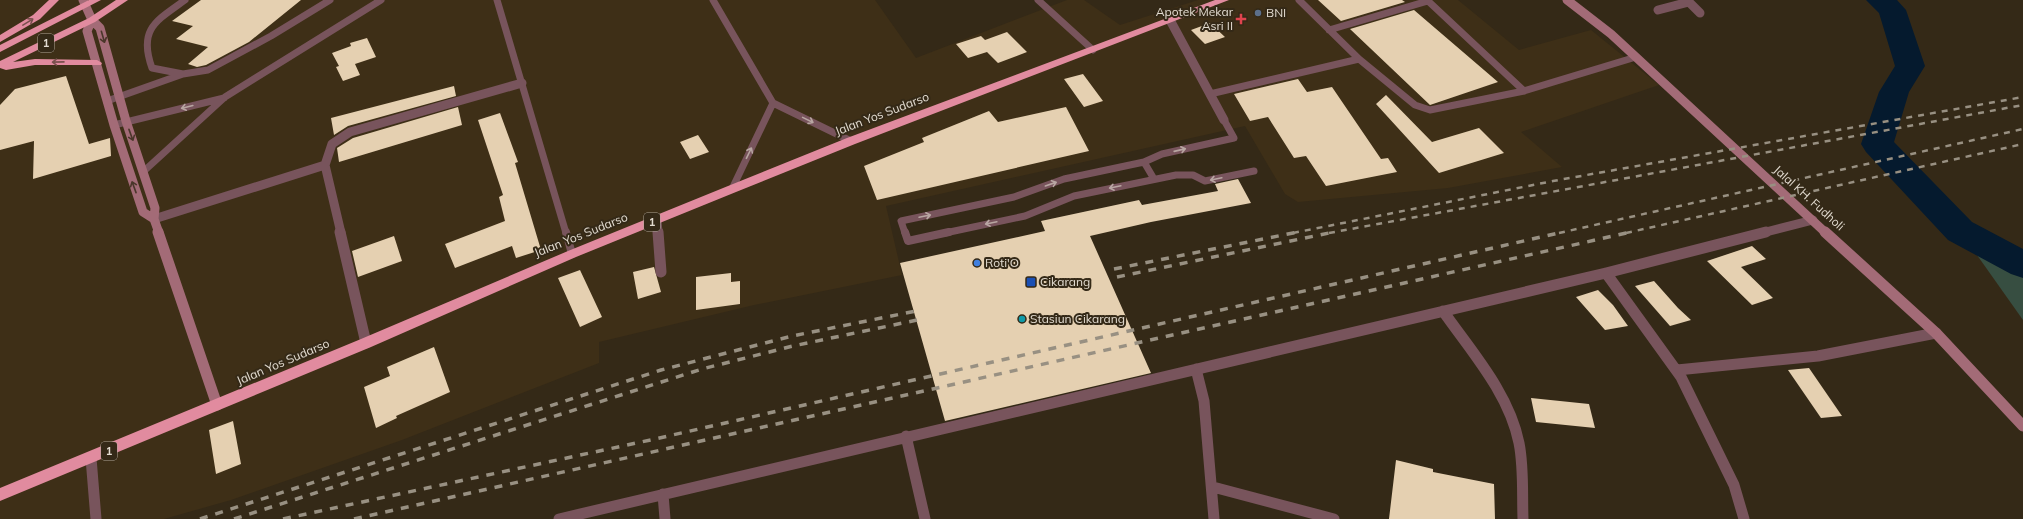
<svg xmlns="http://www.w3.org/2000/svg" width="2023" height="519" font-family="Mulish,sans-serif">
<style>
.built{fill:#3e2f17}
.green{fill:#374e41}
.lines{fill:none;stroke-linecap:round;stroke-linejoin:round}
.river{fill:#051a2e;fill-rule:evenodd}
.building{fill:#e5d0b1}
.lane-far1{stroke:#78545c;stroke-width:7}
.lane{stroke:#78545c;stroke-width:8}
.street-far1{stroke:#78545c;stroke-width:9}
.street{stroke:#78545c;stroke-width:11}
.secondary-far1{stroke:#a36b77;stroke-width:9}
.secondary{stroke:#a36b77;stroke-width:11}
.highway{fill:#e18b9f;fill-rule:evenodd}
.rail-far1{stroke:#989082;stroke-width:2.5;stroke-dasharray:6 6;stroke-linecap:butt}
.rail{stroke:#989082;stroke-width:3.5;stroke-dasharray:8 8;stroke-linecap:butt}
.oneway{stroke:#79504d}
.oneway2{stroke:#4a362a}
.oneway3{stroke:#b8a6a2}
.service-dot{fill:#5c6f8a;stroke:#342917;stroke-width:1.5}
.health-dot{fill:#e0444e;stroke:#342917;stroke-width:1.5}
.shop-dot{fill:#3f7fe0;stroke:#342917;stroke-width:1.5}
.transit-dot{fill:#1a4fb4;stroke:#342917;stroke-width:1.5}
.culture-dot{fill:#0f9aa8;stroke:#342917;stroke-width:1.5}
.labels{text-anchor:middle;stroke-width:4;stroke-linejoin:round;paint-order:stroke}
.shield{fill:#342917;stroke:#aea699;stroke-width:1}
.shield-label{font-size:11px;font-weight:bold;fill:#e3dcd1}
.poi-label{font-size:12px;fill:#e3dcd1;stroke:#342917;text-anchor:start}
.street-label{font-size:12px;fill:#e3dcd1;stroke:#342917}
</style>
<rect width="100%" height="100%" fill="#342917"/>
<path class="built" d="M 0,0 L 875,0 L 916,58 L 1067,0 L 1084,0 L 1120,25 L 1198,0 L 1458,0 L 1519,50 L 1591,30 L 1659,85 L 1521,132 L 1562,167 L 1448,188 L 1298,202 L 1285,194 L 1245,126 L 886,206 L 902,275 L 754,305 L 599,342 L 599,363 L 402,440 L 231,500 L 164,519 L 0,519 Z"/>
<path class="green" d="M 1960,231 L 2023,265 L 2023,320 Z"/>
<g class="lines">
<path class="river" d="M 1866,0 L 1897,0 L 1906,10 L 1925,66 L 1909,92 L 1894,142 L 1972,222 L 2023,249 L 2023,278 L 2011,274 L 1948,240 L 1866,152 L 1861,144 L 1879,92 L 1895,66 L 1879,13 Z"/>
</g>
<path class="building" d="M 201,0 L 301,0 L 249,42 L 206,65 L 197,67 L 188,64 L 208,47 L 176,39 L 193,26 L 172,21 Z
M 1318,0 L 1402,0 L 1405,2 L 1341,21 Z
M 1414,10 L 1498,82 L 1430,105 L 1350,29 Z
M 1210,23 L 1225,37 L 1205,44 L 1191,30 Z
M 1007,32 L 1027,52 L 998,63 L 987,52 L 968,58 L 956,44 L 981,36 L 985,40 Z
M 367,38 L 376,57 L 355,64 L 360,75 L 343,81 L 336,67 L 339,66 L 332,53 L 351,46 L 350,43 Z
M 1083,74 L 1103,101 L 1084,107 L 1064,79 Z
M 66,76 L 89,144 L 110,138 L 111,156 L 33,179 L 34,141 L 0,150 L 0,105 L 15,89 Z
M 1298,79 L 1307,92 L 1332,87 L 1381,159 L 1388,158 L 1397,172 L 1326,186 L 1306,156 L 1294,158 L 1268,117 L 1250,121 L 1234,94 Z
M 454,86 L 456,96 L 348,126 L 334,135 L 331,118 Z
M 1386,95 L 1432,142 L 1479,128 L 1504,153 L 1439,173 L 1376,104 Z
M 458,107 L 462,125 L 339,162 L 337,148 L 353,138 Z
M 1066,107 L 1089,151 L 877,200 L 864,166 L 924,142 L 922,138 L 989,111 L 998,122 Z
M 500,113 L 518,162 L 515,163 L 541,250 L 516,258 L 512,246 L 455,268 L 445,244 L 505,221 L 499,197 L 503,195 L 478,120 Z
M 698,135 L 709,152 L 690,159 L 680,142 Z
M 1238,179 L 1251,203 L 1151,222 L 1090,236 L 1151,373 L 945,421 L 900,263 L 1045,231 L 1041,221 L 1139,200 L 1142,205 L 1218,191 L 1215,184 Z
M 394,236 L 402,261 L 358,277 L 352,251 Z
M 1752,246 L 1766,259 L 1741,267 L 1773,298 L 1752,305 L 1707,261 Z
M 654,267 L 661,292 L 638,299 L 633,272 Z
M 580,270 L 602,317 L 580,327 L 558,278 Z
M 731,273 L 731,282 L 740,281 L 740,304 L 696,310 L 696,277 Z
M 1654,281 L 1678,308 L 1691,320 L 1670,326 L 1635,286 Z
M 1598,290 L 1613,305 L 1628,326 L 1605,330 L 1576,297 Z
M 434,347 L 450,392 L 396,416 L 397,418 L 376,428 L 364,387 L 390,376 L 387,367 Z
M 1809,368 L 1842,416 L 1821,418 L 1788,370 Z
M 1531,398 L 1589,404 L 1595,428 L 1536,422 Z
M 233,421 L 241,464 L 216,474 L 209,430 Z
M 1396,460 L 1433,469 L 1433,472 L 1494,484 L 1495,519 L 1389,519 Z"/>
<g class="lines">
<path class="lane-far1" d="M 497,0 L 566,233
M 713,0 L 773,103 L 851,141
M 1038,0 L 1093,50
M 1427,0 L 1524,91
M 1329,30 L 1428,1
M 1359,59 L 1415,105 L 1430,110 L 1524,91 L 1636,57
M 183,74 L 152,68 C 138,29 156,21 185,0
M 1210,94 L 1359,59 L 1299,0
M 107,101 L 183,74 L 208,70 L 271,36 L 330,0
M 114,125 L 224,98
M 1144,162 L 1154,179
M 144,171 L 225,97 L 381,0
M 732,189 L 773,103
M 905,233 L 901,221 L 1014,197 L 1064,179 L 1144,162 L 1162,154 L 1234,138 L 1224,120
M 945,233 L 1025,216 L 1074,196 L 1176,175 L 1193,175 L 1205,181 L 1254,171"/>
<path class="lane" d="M 566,232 L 572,254
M 905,232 L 908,241 L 949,232"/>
<path class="street-far1" d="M 1689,2 L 1700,13
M 1658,10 L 1689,2 L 1687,0
M 1170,20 L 1224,120
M 325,165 L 332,144 L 350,132 L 522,83
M 154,219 L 325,165 L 341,233
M 657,220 L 658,233
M 1762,233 L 1813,220"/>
<path class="street" d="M 340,232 L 366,343
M 658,232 L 661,272
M 1606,273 L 1681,377 L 1734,485 L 1744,519
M 1443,311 C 1471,351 1509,393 1519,443 C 1524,468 1522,494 1523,519
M 1196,369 L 1204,401 L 1214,519
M 1677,370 L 1818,356 L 1936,333
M 906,436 L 925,519
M 91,458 L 96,519
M 1213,487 L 1334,519
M 663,494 L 665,519
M 559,519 L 1606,273 L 1766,232"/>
<path class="secondary-far1" d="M 83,0 L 92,20 L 100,28 L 126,121 L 155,208 L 154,219 L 159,233
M 1567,0 L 1611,34 L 1826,233
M 92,20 L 87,31 L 114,125 L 143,212 L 154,219"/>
<path class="secondary" d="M 158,232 L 217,405
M 1825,232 L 1936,333 L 2023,426"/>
<path class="highway" d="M 49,0 L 59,0 L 40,19 L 0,42 L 0,35 L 33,15 Z
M 89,0 L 101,0 L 0,52 L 0,45 Z
M 116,0 L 128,0 L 95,22 L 13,62 L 35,59 L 97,60 L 102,63 L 101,65 L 35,65 L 6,70 L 0,68 L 0,61 L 89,18 Z
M 1215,0 L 1229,0 L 855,144 L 736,192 L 576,257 L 371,347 L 0,501 L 0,488 L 361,339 L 568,251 L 728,186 L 847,138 Z"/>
<path class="rail-far1" d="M 1293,233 L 1553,181 L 2023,97
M 1329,233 L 2023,105
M 1559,233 L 2023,129
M 1626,233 L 2023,144"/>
<path class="rail" d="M 1114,269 L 1298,232
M 1117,277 L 1334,232
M 200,519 L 661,370 L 792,336 L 921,310
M 234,519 L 702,369 L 793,346 L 922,319
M 283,519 L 655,439 L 1563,232
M 354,519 L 1631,232"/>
</g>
<defs><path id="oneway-shaft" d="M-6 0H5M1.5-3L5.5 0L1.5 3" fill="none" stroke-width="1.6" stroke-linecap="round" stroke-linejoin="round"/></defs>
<g class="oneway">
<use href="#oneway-shaft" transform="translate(28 22) rotate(-31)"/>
<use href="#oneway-shaft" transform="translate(58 62) rotate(179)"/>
</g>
<g class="oneway2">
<use href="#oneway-shaft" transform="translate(103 37) rotate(74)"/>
<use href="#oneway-shaft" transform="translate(131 135) rotate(70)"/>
<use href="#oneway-shaft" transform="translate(134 187) rotate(-110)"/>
</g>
<g class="oneway3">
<use href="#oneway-shaft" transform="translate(187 107) rotate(166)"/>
<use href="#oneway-shaft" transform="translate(808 120) rotate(26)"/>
<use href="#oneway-shaft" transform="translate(1180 150) rotate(-13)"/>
<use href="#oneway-shaft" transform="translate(749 153) rotate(-64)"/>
<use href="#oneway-shaft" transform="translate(1216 179) rotate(168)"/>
<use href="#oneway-shaft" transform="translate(1051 184) rotate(-19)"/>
<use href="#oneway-shaft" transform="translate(1115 187) rotate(168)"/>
<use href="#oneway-shaft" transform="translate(925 216) rotate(-12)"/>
<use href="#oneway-shaft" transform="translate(991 223) rotate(168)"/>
</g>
<circle class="service-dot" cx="1258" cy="13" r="4"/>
<path class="health-dot" d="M1239 13h4v4h4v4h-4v4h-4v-4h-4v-4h4z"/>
<circle class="shop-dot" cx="977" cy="263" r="4"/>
<rect class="transit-dot" x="1026" y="277" width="10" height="10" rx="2"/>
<circle class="culture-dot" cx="1022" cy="319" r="4"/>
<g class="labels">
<g class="shield">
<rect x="38" y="34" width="16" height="18" rx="3"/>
<rect x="644" y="213" width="16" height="18" rx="3"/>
<rect x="101" y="442" width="16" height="18" rx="3"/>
</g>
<g class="shield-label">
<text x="46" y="47">1</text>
<text x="652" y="226">1</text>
<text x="109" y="455">1</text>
</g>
<g class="poi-label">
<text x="1233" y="16" text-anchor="end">Apotek Mekar<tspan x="1233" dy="14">Asri II</tspan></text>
<text x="1266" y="17">BNI</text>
<text x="985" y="267">Roti'O</text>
<text x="1040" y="286">Cikarang</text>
<text x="1030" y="323">Stasiun Cikarang</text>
</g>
<g class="street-label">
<text transform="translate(882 114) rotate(-21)" y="4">Jalan Yos Sudarso</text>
<text transform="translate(1809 198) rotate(42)" y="4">Jalal KH. Fudholi</text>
<text transform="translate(581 235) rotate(-22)" y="4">Jalan Yos Sudarso</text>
<text transform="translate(283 362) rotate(-23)" y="4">Jalan Yos Sudarso</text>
</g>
</g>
</svg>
